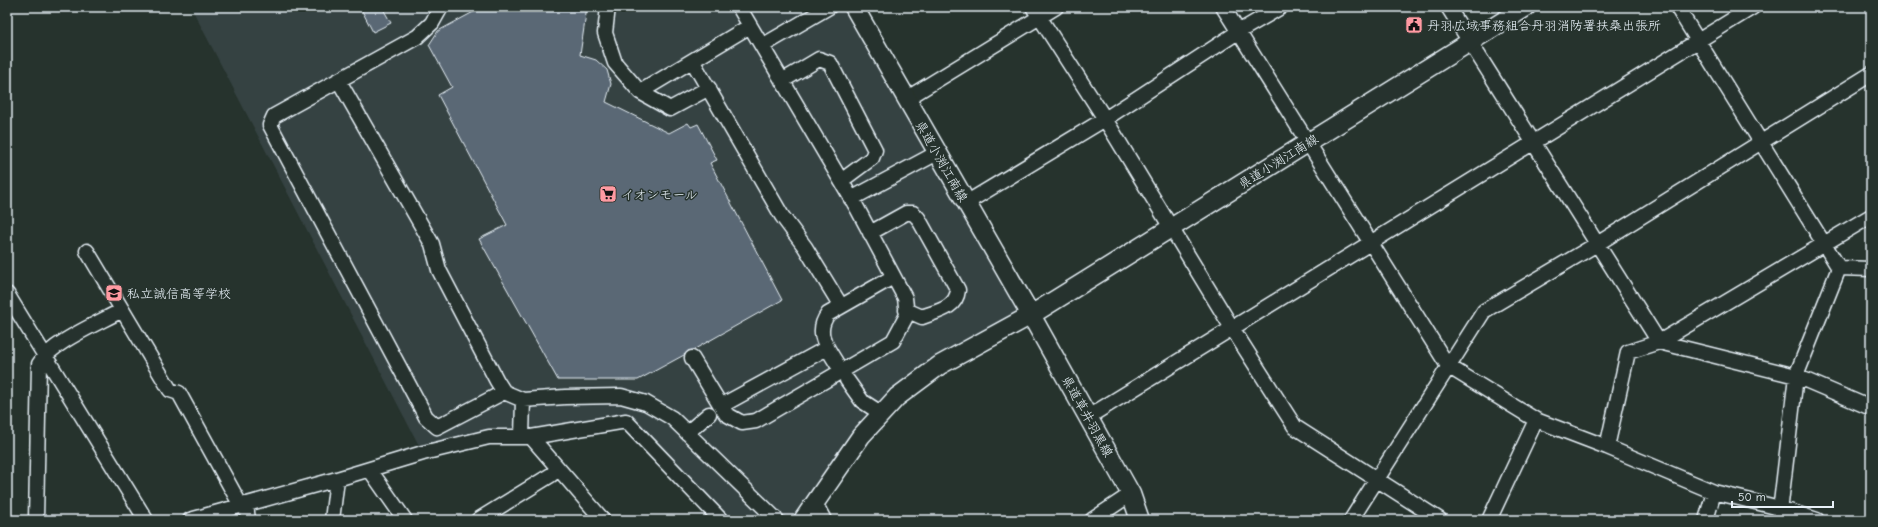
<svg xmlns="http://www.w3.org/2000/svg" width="1878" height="527" font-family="'Comic Neue','Klee One',sans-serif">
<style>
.built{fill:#364343}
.building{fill:#5a6875;stroke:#e8f1f8}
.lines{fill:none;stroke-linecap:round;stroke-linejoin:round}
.minor-casing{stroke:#e8f1f8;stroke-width:17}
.major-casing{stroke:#e8f1f8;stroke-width:21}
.minor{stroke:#26332d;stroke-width:14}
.major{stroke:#26332d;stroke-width:18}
.labels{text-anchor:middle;stroke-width:3;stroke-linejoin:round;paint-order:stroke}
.poi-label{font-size:13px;fill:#e8f1f8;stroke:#26332d;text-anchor:start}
.street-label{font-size:13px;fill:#e8f1f8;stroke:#26332d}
</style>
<rect width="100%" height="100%" fill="#26332d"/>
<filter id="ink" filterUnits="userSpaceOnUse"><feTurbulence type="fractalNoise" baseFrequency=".025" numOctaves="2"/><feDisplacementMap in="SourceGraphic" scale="8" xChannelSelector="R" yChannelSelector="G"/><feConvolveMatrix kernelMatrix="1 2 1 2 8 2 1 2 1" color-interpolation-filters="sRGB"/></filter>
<g filter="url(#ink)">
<path class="built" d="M 191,7 L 857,7 L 1031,315 L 897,397 L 803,520 L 721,520 L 626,421 L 423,453 Z"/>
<path class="building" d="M 360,7 L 382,7 L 391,23 L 373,32 Z
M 479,7 L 587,7 L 580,55 L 596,60 L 607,70 L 611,84 L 606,102 L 669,133 L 688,123 L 691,127 L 698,124 L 717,160 L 710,163 L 782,300 L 693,350 L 688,351 L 684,355 L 638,380 L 558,380 L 479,239 L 507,225 L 438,95 L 452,87 L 429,45 L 438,31 L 479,9 Z"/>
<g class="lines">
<defs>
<path id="minor" d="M 441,7 L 432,23 L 417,37 L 274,116 L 270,125 L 426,417 L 437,427 L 504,392
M 608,7 L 605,33 L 615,63 L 640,92 L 670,109 L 709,88
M 1033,7 L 1105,119 L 1232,328 L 1295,427 L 1440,520
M 1223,7 L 1448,366 L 1536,420 L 1607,447 L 1714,492 L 1780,508 L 1817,520
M 1448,7 L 1659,342 L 1796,376 L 1871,408
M 1677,7 L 1839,268
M 762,46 L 829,7
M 693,62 L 782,216 L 805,247 L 841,306
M 339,81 L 432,244 L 439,270 L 497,381 L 504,392 L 523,400 L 565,397 L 621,396 L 646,403 L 672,418 L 777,520
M 782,81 L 819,59 L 830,63 L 875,150 L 872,158 L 841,181
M 640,92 L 750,26
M 906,99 L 1056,7
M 851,199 L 937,153
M 966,203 L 1105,119 L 1238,32 L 1281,7
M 870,233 L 906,213 L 913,213 L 918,218 L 958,290 C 956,309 937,311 922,317 L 906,310
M 87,251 L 170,390 L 179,393 L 241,506
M 1839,268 L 1871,269
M 7,294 L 146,520
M 692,358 L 726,414 L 742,423 L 756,421 L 893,341 L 907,315 L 905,298 L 857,208 L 739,7
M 837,364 C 827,347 814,333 828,314 L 893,277
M 847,380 L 862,401 L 882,414
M 728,402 L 827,348
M 1088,417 L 1753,7
M 687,433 L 709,414
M 522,437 L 523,400
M 531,437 L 603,520
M 1607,447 L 1628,352 L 1659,342 L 1871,216
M 370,470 L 405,520
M 815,503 L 824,520
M 246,504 L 248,520
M 36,520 L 39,364 C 52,342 99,323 122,310
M 190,520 L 337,479 L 423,453 L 489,437 L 531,437 L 626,421 L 721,520
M 332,520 L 337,479
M 478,520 L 551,475 L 558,469
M 1092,520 L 1131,494
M 1351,520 L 1484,311 L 1597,244 L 1871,74
M 1489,520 L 1536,420
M 1706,520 L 1714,492
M 1779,520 L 1796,376 L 1839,268"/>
<path id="major" d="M 854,7 L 1031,315 L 1131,494 L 1140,520
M 803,520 L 861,436 L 897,397 L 940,365 L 1031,315 L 1526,7"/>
</defs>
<use href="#minor" class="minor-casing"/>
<use href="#major" class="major-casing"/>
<use href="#minor" class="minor"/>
<use href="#major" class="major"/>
</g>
</g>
<defs>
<symbol id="civic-square" viewBox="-11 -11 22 22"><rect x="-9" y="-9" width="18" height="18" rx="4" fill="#ff9aa2" stroke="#26332d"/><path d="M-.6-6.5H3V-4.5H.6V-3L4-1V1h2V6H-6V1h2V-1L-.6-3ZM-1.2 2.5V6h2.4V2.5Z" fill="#111"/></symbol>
<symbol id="supermarket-square" viewBox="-11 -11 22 22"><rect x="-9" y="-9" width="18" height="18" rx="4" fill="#ff9aa2" stroke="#26332d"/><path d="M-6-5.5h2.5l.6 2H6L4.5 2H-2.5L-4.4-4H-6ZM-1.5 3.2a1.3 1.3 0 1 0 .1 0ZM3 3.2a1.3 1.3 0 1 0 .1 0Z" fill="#111"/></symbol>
<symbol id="school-square" viewBox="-11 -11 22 22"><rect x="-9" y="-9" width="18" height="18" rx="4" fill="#ff9aa2" stroke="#26332d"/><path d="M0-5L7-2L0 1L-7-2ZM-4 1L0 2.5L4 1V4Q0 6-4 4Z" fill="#111"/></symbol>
</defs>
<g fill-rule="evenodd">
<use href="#civic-square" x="1404" y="15" width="20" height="20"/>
<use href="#supermarket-square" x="598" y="184" width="20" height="20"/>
<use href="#school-square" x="104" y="283" width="20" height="20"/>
</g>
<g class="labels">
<g class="poi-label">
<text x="1427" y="30">丹羽広域事務組合丹羽消防署扶桑出張所</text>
<text x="621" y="199">イオンモール</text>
<text x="127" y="298">私立誠信高等学校</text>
</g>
<g class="street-label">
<text transform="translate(942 161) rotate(60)" y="5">県道小渕江南線</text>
<text transform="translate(1278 161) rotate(-32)" y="5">県道小渕江南線</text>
<text transform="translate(1088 416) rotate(61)" y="5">県道草井羽黒線</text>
</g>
</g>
<rect width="1878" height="527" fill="none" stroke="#26332d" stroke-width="24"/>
<rect x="12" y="12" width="1854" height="503" fill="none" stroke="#e8f1f8" stroke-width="1.5" filter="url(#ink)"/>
<path d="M1732 501v6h101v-6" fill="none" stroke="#e8f1f8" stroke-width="2"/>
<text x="1738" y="501" font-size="12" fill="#e8f1f8" stroke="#26332d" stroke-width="3" paint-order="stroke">50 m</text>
</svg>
